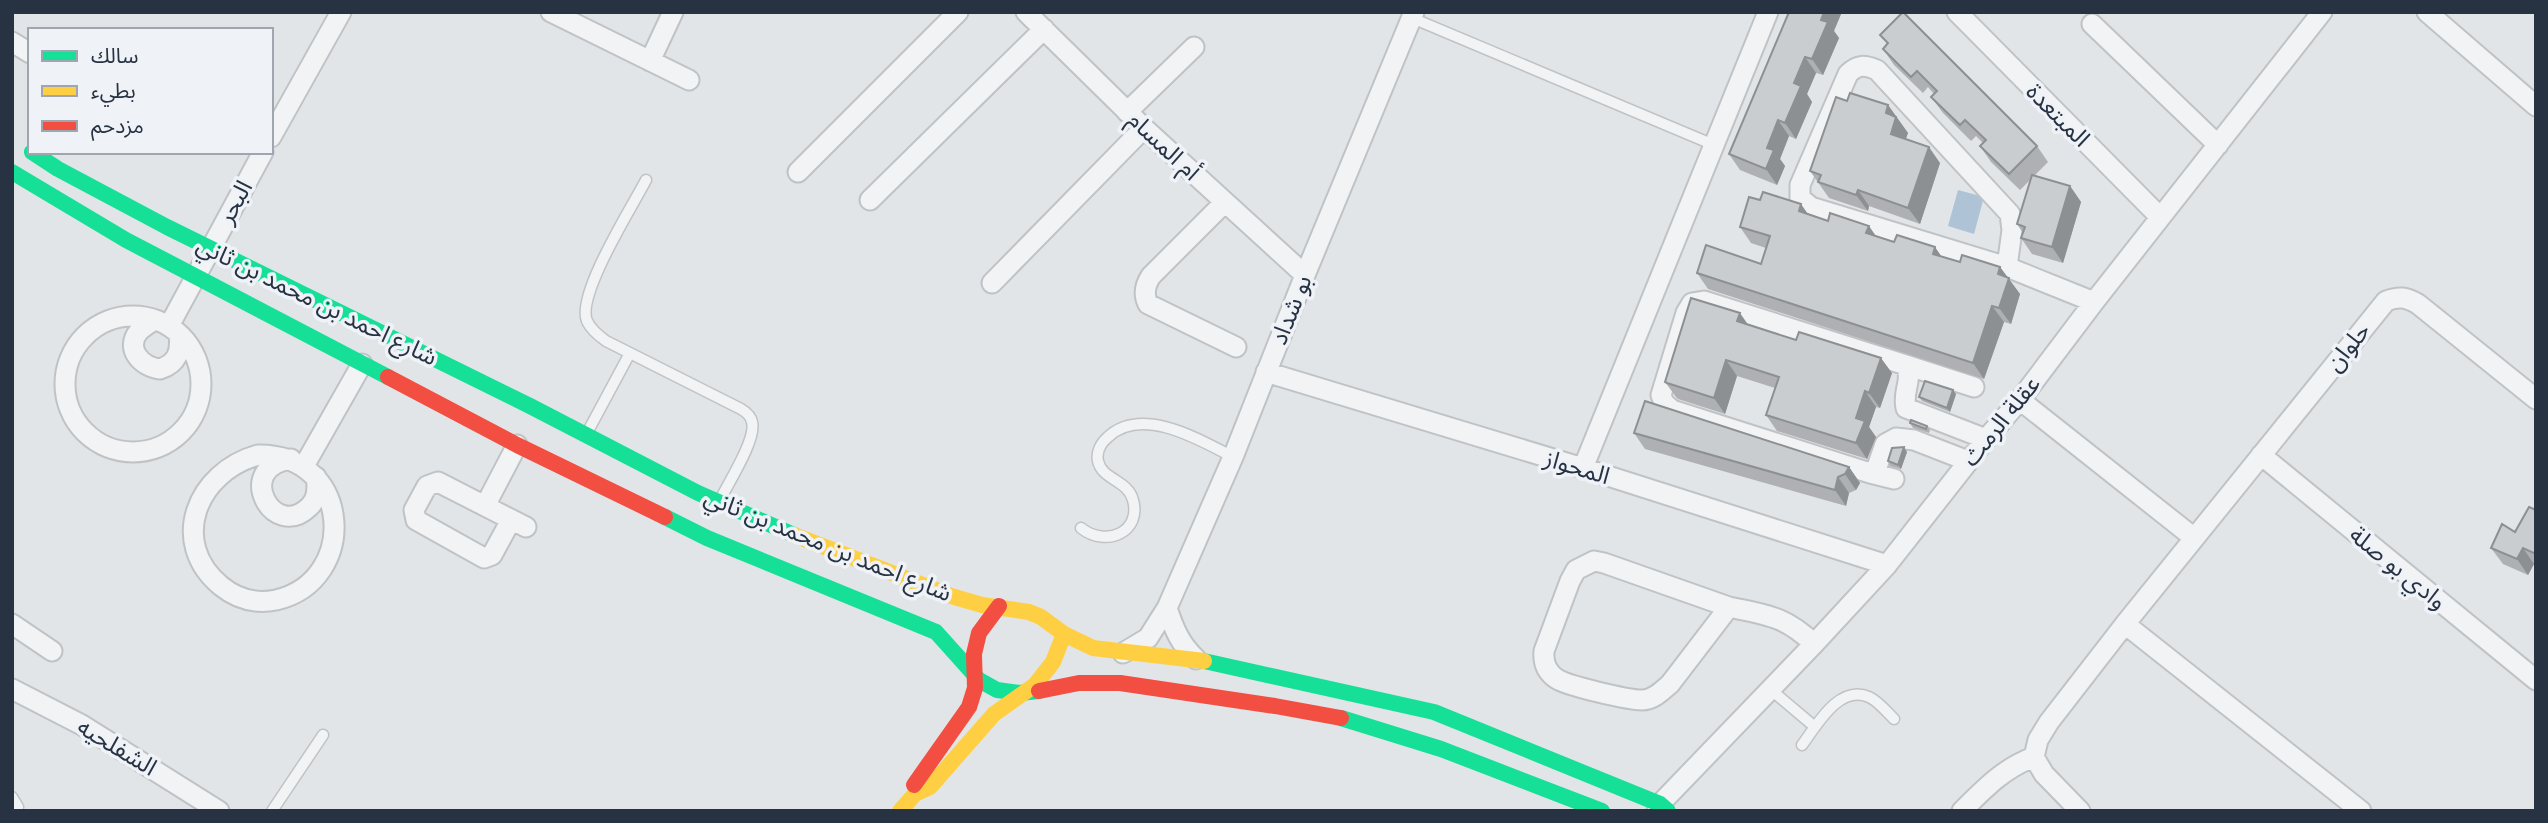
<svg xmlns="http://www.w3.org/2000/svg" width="2548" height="823" font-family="'Golos Text','Noto Sans Arabic',sans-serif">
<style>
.water{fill:#aec3d6}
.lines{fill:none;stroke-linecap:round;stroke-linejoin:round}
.lane-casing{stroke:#c0c3c6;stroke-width:13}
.street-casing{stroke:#c0c3c6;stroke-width:23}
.lane{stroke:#f2f3f4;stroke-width:10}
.street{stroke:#f2f3f4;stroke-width:19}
.fast{stroke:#16e098;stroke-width:16}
.slow{stroke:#ffcf43;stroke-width:16}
.jam{stroke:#f24e42;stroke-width:16}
.wall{fill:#aeb0b3}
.shaded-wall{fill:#8d9092}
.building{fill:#cacdd0;stroke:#8d9092;stroke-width:2}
.labels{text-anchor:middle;stroke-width:7;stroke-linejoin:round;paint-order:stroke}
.street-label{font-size:24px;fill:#273243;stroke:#eff3f7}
</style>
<rect width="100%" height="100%" fill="#e2e5e8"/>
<path class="water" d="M 1958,190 L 1984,197 L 1974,234 L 1948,226 Z"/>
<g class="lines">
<defs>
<path id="lane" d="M 1412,18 L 1714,145
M 646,180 C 632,207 576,295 587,321 C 591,330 599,336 606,341 L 741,409 C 746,412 751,416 752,422 C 757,439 727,485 719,502
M 587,433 L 630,353
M 1081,528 C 1106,548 1142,532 1133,500 C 1128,480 1102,480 1098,461 C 1096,452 1101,443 1108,437 C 1142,405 1200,440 1233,457
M 1770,689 L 1815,727
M 1802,745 C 1817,725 1839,684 1869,697 C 1878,701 1887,712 1894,719
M 12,797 L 18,807 L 17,811
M 272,811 L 323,735"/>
<path id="street" d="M 551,12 L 689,80
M 1026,12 L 1144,128 L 1305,275
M 1957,12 L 2160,217
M 2427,12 L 2536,106
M 2092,24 L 2218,145
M 12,42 L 30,53
M 650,61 L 673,12
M 1127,112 L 1194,47
M 271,137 L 341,12
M 798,172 L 958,12
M 870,200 L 1044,29
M 1224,203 L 1151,276 C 1145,285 1143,294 1148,304 L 1236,347
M 2007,267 L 2012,230 L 2010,214 L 1877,70 C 1865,65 1858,64 1848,74 L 1800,185 L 1800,198 L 1811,207 L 2007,267 L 2094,302
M 992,283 L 1144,128
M65 384a68 68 0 1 1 136 0a68 68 0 1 1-136 0Z
M 153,320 C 149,324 143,327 139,331 C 124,349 142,367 160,369 C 178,363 181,351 179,334
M 169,326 L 263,152
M 1906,365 L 1974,387
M 1266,372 L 1583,468 L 1887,565
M 2020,400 L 2193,537
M 258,455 C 353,454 359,581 276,600 C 256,604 237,599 221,586 C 168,542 197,472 258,455 Z
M 2261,455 L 2536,680
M 291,459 C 233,467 273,542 309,507 C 318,499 318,488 316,477
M 1968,461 L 1914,440 L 1896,438 L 1885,444 L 1877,467 L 1870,473 L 1672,410 L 1664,403 L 1661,395 L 1686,313 L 1692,303 L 1704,301 L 1906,365 C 1913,382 1902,390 1906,408 L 1986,439
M 304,466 L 362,364
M 1583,468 L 1768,12
M 1870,473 L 1894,479
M 485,506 L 517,445
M 511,520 L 492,555 L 484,558 L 416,520 L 414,510 L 427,486 L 438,482 L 526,527
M 1594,561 L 1604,563 L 1729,607 L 1670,684 C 1662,691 1653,700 1642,700 C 1628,700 1568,686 1557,679 C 1546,672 1543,662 1544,651 L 1570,581 L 1576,570 Z
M 1729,607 C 1767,615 1785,616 1814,644
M 1167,608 C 1174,629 1180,644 1196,659
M 12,624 L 52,651
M 2125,624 L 2386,301 C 2399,296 2406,297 2418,304 L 2536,399
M 1123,653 L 1148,638 L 1167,608 L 1233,457 L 1305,275 L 1414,12
M 12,689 L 82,725 L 219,811
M 1657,811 L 1660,804 L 1814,644 L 1887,565 L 1986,439 L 2020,400 L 2094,302 L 2322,12
M 1962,811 C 1985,788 2004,768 2034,757
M 2080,811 L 2044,774 L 2034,757 L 2038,740 L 2049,722 L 2125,624 L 2361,811"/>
</defs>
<use href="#lane" class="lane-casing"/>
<use href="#street" class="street-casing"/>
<use href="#lane" class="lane"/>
<use href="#street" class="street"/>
<path class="fast" d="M 32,152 L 58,169 L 167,227 L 530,406 L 698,493 L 794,535
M 12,172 L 126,240 L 388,377
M 665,517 L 707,538 L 936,632 L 979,680 L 997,690 L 1020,693 L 1039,691
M 1204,661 L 1434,712 L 1660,804 L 1668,811
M 1341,718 L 1441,749 L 1602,811"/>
<path class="slow" d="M 794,535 L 951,596 L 982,605 L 1029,612 L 1041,617 L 1064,634 L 1093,648 L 1204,661
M 900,811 L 915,794 L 930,787 L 994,714 L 1035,685 L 1053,662 L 1064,634"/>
<path class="jam" d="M 388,377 L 517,445 L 665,517
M 1039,691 L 1079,683 L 1120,683 L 1275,706 L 1341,718
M 914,785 L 969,707 L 975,688 L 974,654 L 979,633 L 999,606"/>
</g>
<path class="wall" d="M 1789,12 L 1834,31 L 1839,38 L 1823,75 L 1816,73 L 1807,94 L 1812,102 L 1796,139 L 1789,136 L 1780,159 L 1785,166 L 1777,185 L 1740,170 L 1729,154 Z
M 1880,35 L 2037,146 L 2048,162 L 2034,176 L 2070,186 L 2081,202 L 2063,263 L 2032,254 L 2021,238 L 2023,233 L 2017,224 L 2030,180 L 2020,190 L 1991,162 L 1980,146 L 1983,143 L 1976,136 L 1971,141 L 1943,113 L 1931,97 L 1934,94 L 1928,87 L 1923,93 L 1894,65 L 1883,49 L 1887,44 Z
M 1847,101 L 1888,105 L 1908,133 L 1905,140 L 1940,163 L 1920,224 L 1869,206 L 1868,211 L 1829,198 L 1810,171 Z
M 1760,200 L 1960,262 L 2000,267 L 2020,294 L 2011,324 L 2004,322 L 1984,379 L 1708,289 L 1697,273 L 1761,264 L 1766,248 L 1751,243 L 1740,227 Z
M 1748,325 L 1892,373 L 1880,408 L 1876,407 L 1869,427 L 1876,437 L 1867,459 L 1777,431 L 1766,415 L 1775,388 L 1737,376 L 1725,414 L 1678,399 L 1676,397 L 1665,382 Z
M 1956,394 L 1950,412 L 1922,401 L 1919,397 Z
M 1910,423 L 1927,426 L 1930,430 L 1929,433 L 1913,428 Z
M 1634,433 L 1849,467 L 1860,483 L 1856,490 L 1849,493 L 1846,506 L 1645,449 Z
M 1907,452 L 1901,469 L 1890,466 L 1888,461 Z
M 2536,510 L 2536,565 L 2534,564 L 2528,575 L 2503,564 L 2491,548 L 2515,532 Z"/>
<path class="shaded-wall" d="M 1824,12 L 1842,12 L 1834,31 L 1839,38 L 1823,75 L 1812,59 L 1821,20 Z
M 1805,57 L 1816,73 L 1807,94 L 1812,102 L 1796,139 L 1785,123 L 1794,83 Z
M 1888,105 L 1908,133 L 1902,150 L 1891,134 L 1886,113 Z
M 1778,120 L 1789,136 L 1780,159 L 1785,166 L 1777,185 L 1766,169 L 1767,148 Z
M 1929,147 L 1940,163 L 1920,224 L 1908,208 Z
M 2070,186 L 2081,202 L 2063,263 L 2052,247 Z
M 1858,190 L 1869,206 L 1868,211 L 1856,195 Z
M 1801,204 L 1812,220 L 1799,211 Z
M 1869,226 L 1880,242 L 1866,233 Z
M 1935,247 L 1946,263 L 1933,254 Z
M 2000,267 L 2020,294 L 2011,324 L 1999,308 L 1998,274 Z
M 1992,306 L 2004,322 L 1984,379 L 1973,363 Z
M 1740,313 L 1751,329 L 1737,321 Z
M 1881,358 L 1892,373 L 1880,408 L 1869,393 Z
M 1726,360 L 1737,376 L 1725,414 L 1714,398 Z
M 1953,390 L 1956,394 L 1950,412 L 1947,408 Z
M 1865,391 L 1876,407 L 1869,427 L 1876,437 L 1867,459 L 1856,443 L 1856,418 Z
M 1904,447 L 1907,452 L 1901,469 L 1898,465 Z
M 1849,467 L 1860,483 L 1856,490 L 1845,474 Z
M 1838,477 L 1849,493 L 1846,506 L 1835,490 Z
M 2523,548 L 2534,564 L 2528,575 L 2517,559 Z"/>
<path class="building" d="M 1789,12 L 1824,12 L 1821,20 L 1828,22 L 1812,59 L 1805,57 L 1794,83 L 1801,86 L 1785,123 L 1778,120 L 1767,148 L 1774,150 L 1766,169 L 1729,154 Z
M 1903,12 L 2037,146 L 2009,174 L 1980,146 L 1986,140 L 1965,120 L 1960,125 L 1931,97 L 1937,91 L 1917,71 L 1911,77 L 1883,49 L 1888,43 L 1880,35 Z
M 1850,93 L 1888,105 L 1886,113 L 1896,117 L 1891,134 L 1929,147 L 1908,208 L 1858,190 L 1856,195 L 1818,182 L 1821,175 L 1810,171 L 1836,97 L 1847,101 Z
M 2032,175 L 2070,186 L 2052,247 L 2021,238 L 2025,227 L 2017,224 Z
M 1763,192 L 1801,204 L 1799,211 L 1828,221 L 1830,213 L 1869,226 L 1866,233 L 1894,242 L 1897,235 L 1935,247 L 1933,254 L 1960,262 L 1962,255 L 2000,267 L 1998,274 L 2009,278 L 1999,308 L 1992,306 L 1973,363 L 1697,273 L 1706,245 L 1761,264 L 1770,236 L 1740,227 L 1749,197 L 1760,200 Z
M 1691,298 L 1740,313 L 1737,321 L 1796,340 L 1799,332 L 1881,358 L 1869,393 L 1865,391 L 1856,418 L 1865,421 L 1856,443 L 1766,415 L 1779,377 L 1726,360 L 1714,398 L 1667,383 L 1665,382 Z
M 1925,381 L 1953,390 L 1947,408 L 1919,397 Z
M 1645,401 L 1849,467 L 1845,474 L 1838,477 L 1835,490 L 1634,433 Z
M 1911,420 L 1927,426 L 1926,429 L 1910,423 Z
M 1904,447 L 1898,465 L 1888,461 L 1892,448 Z
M 2529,507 L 2536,510 L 2536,554 L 2523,548 L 2517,559 L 2491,548 L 2502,524 L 2515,532 Z"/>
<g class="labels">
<g class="street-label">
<text transform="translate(2058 115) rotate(45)" y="8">المبتعدة</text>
<text transform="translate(1164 146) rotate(43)" y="8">أم المسام</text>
<text transform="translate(235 202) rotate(-61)" y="8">البحر</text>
<text transform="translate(317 301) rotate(26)" y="8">شارع احمد بن محمد بن ثاني</text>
<text transform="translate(1291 310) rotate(-68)" y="8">بو شداد</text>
<text transform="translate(2348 347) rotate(-51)" y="8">حلوان</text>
<text transform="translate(2001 421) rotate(-51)" y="8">عقلة الرمث</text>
<text transform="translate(1577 467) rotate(17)" y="8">المحواز</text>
<text transform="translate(828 545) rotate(22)" y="8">شارع احمد بن محمد بن ثاني</text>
<text transform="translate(2398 568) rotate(39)" y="8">وادي بو صلة</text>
<text transform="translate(117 747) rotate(31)" y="8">الشفلحيه</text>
</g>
</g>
<rect width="2548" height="823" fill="none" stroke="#273243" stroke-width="28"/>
<rect x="28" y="28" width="245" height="126" fill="#eff3f7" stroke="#9fa6af" stroke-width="2"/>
<rect x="42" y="51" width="35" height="10" fill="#16e098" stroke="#9fa6af" stroke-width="2"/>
<text x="91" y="63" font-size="21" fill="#273243">سالك</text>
<rect x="42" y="86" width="35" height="10" fill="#ffcf43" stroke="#9fa6af" stroke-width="2"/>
<text x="91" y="98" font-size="21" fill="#273243">بطيء</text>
<rect x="42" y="121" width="35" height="10" fill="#f24e42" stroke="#9fa6af" stroke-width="2"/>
<text x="91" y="133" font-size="21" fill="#273243">مزدحم</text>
</svg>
